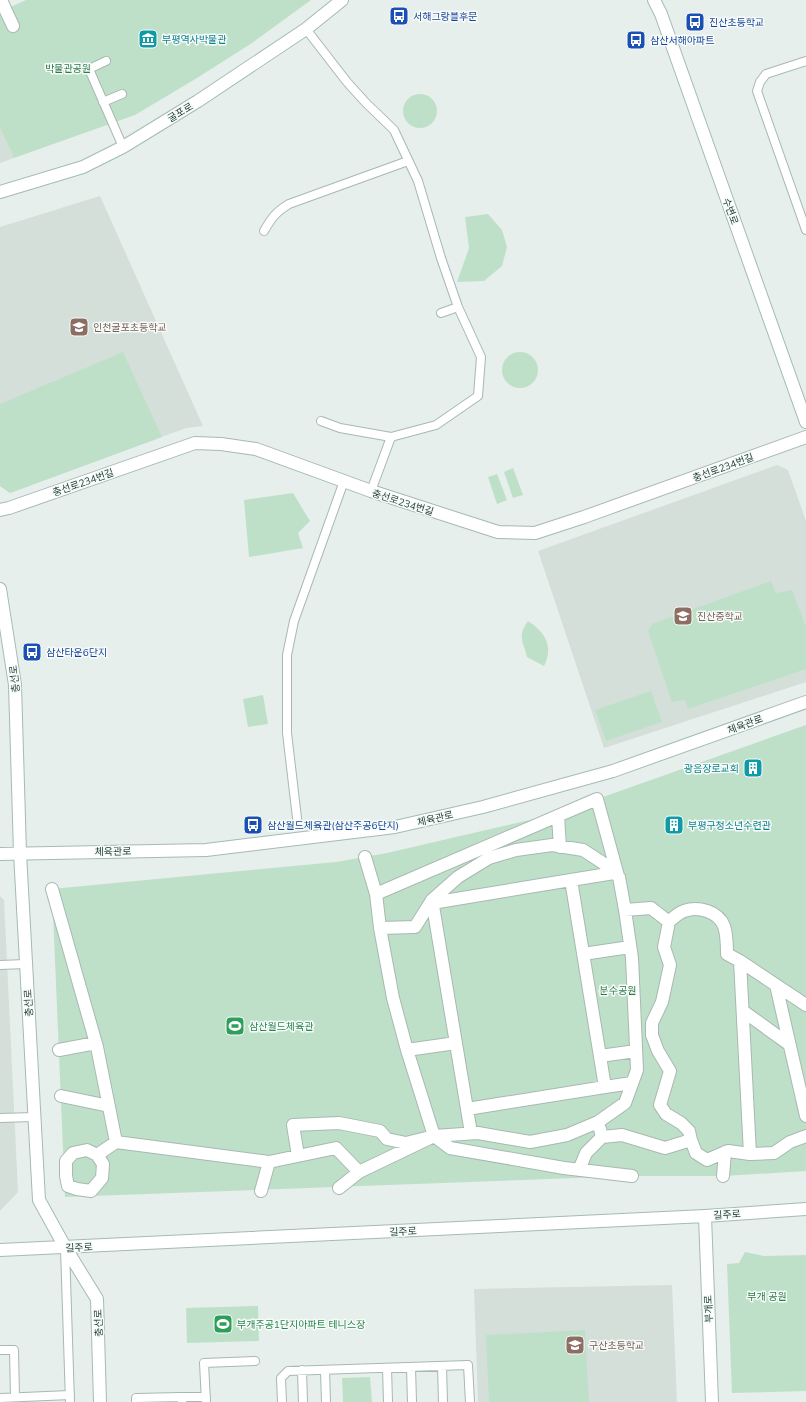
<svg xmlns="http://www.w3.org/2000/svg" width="806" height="1402" font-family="Mulish,'Noto Sans KR',sans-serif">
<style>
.built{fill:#d4dfda}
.green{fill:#bfe0c8}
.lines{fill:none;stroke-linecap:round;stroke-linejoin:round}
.lane-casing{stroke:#a8b8b2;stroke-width:10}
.street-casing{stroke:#a8b8b2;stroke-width:14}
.secondary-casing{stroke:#a4bbb3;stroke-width:14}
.lane{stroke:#fff;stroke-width:8}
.street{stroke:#fff;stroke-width:12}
.secondary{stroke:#fff;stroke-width:12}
.labels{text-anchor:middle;stroke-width:3;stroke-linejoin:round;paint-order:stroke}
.transit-label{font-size:10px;fill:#164399;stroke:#f7fbf9;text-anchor:start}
.culture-label{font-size:10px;fill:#0d838f;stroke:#f7fbf9;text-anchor:start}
.park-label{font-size:10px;fill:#2d7a4b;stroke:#f7fbf9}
.street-label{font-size:10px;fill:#24423a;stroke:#f7fbf9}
.education-label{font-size:10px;fill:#785e54;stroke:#f7fbf9;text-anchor:start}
.leisure-label{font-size:10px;fill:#27864d;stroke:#f7fbf9;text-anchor:start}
</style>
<rect width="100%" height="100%" fill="#e6efeb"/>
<path class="built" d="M 0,128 L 14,158 L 0,163 Z
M 100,196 L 203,426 L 186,428 L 10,493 L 0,486 L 0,227 Z
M 777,465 L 788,470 L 806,521 L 806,682 L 604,748 L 538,551 Z
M 0,896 L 4,900 L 18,1192 L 0,1211 Z
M 672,1285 L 677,1402 L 478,1402 L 474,1289 Z"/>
<path class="green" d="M 26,0 L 311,0 L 252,43 L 197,78 L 135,115 L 14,158 L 0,128 L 0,12 Z
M403 111a17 17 0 1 1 34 0a17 17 0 1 1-34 0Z
M 488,214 L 502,230 L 507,247 L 502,266 L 484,281 L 457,282 L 469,248 L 465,217 Z
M502 370a18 18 0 1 1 36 0a18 18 0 1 1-36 0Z
M 123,352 L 162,437 L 10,493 L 0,486 L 0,404 Z
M 513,468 L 523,495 L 513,498 L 504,472 Z
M 497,474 L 507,500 L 497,504 L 488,477 Z
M 293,493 L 310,521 L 298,533 L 303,548 L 249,557 L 244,500 Z
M 771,581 L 776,593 L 792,590 L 806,627 L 806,669 L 688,709 L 685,700 L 672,702 L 648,631 L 652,624 Z
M 528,621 C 545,632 554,646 544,666 L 527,657 C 523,641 517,636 528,621 Z
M 651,691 L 662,722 L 606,741 L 595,710 Z
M 263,695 L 268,724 L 248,727 L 243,699 Z
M 806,725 L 806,1171 L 723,1176 L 632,1176 L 65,1197 L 52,889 L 336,862 L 387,853 L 568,811 L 603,797 Z
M 745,1252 L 764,1256 L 806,1255 L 806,1391 L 732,1393 L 727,1264 L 739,1263 Z
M 258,1306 L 259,1341 L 187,1343 L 186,1308 Z
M 585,1330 L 589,1402 L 489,1402 L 486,1335 Z
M 370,1377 L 372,1402 L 343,1402 L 342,1378 Z"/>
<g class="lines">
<defs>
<path id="lane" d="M 306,29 L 347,82 L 366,103 L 394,130 L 418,181 L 441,258 L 458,307 L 481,357 L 478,396 L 436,425 L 391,437 L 371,491
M 106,61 L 89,69 L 123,147
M 806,61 L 766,74 L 760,82 L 757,91 L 806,230
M 103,102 L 122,94
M 264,231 C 272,217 276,212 289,204 L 408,161
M 441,313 L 458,307
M 321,421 L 340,428 L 391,437
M 297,818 L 287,733 L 287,655 L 294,621 L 344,481
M 0,965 L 26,964
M 0,1118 L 34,1117
M 65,1248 L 70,1402
M 0,1350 L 14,1350 L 15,1397
M 442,1366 L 443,1402
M 411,1367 L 412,1402
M 387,1368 L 388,1402
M 302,1370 L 303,1402
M 325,1370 L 326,1402
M 181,1397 L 206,1397
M 0,1398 L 70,1395
M 136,1402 L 136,1398 L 181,1397 L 182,1402
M 206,1402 L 204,1363 L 255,1361
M 282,1402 L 281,1378 L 288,1371 L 468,1365 L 470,1402"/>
<path id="street" d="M 1,0 L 13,26
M 0,510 L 9,508 L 195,443 L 221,444 L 256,449 L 371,491 L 498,532 L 535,533 L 584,517 L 806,437
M 558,816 L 560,847
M 571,880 L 614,873
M 52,889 L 97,1047 L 116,1142 L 269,1162 L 336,1148 L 359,1172 L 339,1188
M 376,894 L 597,799 L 618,876
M 432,900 L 471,1133
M 432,903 L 571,880 L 605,1087 L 467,1109
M 625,910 L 651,908 L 669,922 L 664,947 L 670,965 L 662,1002 L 652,1023 L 652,1035 L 658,1051 L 670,1071 L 660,1105 L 666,1114 L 681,1123 L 689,1131 L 691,1140
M 669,922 C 673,918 678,913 684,911 C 698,906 718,911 724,926 C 727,935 727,945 727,954 L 740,961 L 806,1005
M 583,954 L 630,947
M 776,985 L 806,1116
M 743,1011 L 790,1045
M 59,1050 L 96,1043
M 407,1050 L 456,1043
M 600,1056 L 636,1051
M 605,1087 L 632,1083
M 61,1096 L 109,1106
M 434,1136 L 450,1148 L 564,1168 L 632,1176
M 602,1137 L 622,1135 L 665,1148 L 691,1140 L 696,1153 L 707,1160 L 728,1151 L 750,1154 L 740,961
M 87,1150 L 97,1155 L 103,1164 L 102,1178 L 91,1191 L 77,1189 L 68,1186 L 66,1176 L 66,1161 L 73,1153 Z
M 750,1154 L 774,1153 L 790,1142 L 806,1136
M 97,1155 L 116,1142
M 298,1156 L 293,1125 L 339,1123 L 380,1131 L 387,1139 L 406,1143 L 434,1136 L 478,1133 L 530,1142 L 567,1135 L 598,1122 L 625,1103 L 637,1070 L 632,958 L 625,910 L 619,877 L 603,863 L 583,850 L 552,845 L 516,850 L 489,858 L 458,877 L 432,900 L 415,927 L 380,928
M 579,1170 L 586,1153 L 602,1137 L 600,1129
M 359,1172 L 434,1136 L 407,1050 L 393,998 L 380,928 L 376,894 L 365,857
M 723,1176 L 725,1152
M 261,1191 L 269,1162"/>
<path id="secondary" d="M 654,0 L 661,14 L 806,422
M 0,192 L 83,167 L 123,147 L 198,101 L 306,29 L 342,0
M 0,589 L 15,685 L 20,853 L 39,1200 L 65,1247 L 97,1299 L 100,1402
M 0,854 L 206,850 L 395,827 L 483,807 L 613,771 L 806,702
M 705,1216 L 712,1402
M 0,1250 L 705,1216 L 806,1209"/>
</defs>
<use href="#lane" class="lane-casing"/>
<use href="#street" class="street-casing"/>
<use href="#secondary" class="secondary-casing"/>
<use href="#lane" class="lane"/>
<use href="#street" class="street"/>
<use href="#secondary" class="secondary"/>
</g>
<defs>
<symbol id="bus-square" viewBox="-11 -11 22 22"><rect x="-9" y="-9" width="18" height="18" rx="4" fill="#1a4fb4" stroke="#f7fbf9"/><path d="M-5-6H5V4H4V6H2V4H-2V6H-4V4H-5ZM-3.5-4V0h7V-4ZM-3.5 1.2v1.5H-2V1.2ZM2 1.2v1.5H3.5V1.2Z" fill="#fff"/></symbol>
<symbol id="museum-square" viewBox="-11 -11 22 22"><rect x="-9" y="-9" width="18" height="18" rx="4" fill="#0f9aa8" stroke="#f7fbf9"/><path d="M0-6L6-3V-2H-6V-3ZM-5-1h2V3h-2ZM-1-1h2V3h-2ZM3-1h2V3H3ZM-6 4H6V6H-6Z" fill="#fff"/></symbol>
<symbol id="school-square" viewBox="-11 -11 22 22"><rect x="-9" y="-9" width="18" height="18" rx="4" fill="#8d6e63" stroke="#f7fbf9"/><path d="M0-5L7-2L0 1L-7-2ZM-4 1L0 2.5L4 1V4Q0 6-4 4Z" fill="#fff"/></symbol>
<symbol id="building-square" viewBox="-11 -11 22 22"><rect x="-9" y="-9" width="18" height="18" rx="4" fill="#0f9aa8" stroke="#f7fbf9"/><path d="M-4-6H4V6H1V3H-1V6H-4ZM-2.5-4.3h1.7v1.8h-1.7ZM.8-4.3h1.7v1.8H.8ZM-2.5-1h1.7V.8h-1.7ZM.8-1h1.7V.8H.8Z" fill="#fff"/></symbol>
<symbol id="stadium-square" viewBox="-11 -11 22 22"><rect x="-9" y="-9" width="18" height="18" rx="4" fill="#2e9e5b" stroke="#f7fbf9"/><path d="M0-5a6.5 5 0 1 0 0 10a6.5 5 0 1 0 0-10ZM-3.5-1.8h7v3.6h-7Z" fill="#fff"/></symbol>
</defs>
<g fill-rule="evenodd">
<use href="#bus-square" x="388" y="5" width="22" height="22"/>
<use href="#bus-square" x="684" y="11" width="22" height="22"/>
<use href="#museum-square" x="137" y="28" width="22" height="22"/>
<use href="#bus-square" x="625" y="29" width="22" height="22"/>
<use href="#school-square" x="68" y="316" width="22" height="22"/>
<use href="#school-square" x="672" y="605" width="22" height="22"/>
<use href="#bus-square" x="21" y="641" width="22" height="22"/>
<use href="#building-square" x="742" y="757" width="22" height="22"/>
<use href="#bus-square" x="242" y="814" width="22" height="22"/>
<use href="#building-square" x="663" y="814" width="22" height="22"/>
<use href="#stadium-square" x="224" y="1015" width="22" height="22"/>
<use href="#stadium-square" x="212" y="1313" width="22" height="22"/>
<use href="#school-square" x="564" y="1334" width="22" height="22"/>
</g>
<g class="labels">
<g class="transit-label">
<text x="413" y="20">서해그랑블후문</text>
<text x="709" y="26">진산초등학교</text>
<text x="650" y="44">삼산서해아파트</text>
<text x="46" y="656">삼산타운6단지</text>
<text x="267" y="829">삼산월드체육관(삼산주공6단지)</text>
</g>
<g class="culture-label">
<text x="162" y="43">부평역사박물관</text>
<text x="739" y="772" text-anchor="end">광음장로교회</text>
<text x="688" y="829">부평구청소년수련관</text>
</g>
<g class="park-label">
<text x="68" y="72">박물관공원</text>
<text x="618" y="994">분수공원</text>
<text x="767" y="1300">부개 공원</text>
</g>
<g class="street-label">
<text transform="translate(180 112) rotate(-31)" y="4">굴포로</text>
<text transform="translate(731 211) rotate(70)" y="4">수변로</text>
<text transform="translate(723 467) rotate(-20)" y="4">충선로234번길</text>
<text transform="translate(83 482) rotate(-19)" y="4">충선로234번길</text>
<text transform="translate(403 502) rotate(18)" y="4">충선로234번길</text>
<text transform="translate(14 679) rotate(-96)" y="4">충선로</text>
<text transform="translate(745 724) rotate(-20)" y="4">체육관로</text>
<text transform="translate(435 818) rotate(-13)" y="4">체육관로</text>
<text transform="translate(113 851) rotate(-1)" y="4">체육관로</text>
<text transform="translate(28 1003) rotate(-93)" y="4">충선로</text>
<text transform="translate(727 1214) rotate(-4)" y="4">길주로</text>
<text transform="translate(403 1231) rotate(-3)" y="4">길주로</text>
<text transform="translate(79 1247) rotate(-3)" y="4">길주로</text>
<text transform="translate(708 1309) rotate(-92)" y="4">부개로</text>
<text transform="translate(98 1323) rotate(-92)" y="4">충선로</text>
</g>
<g class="education-label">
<text x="93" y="331">인천굴포초등학교</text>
<text x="697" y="620">진산중학교</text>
<text x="589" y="1349">구산초등학교</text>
</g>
<g class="leisure-label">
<text x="249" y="1030">삼산월드체육관</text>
<text x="237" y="1328">부개주공1단지아파트 테니스장</text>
</g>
</g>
</svg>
